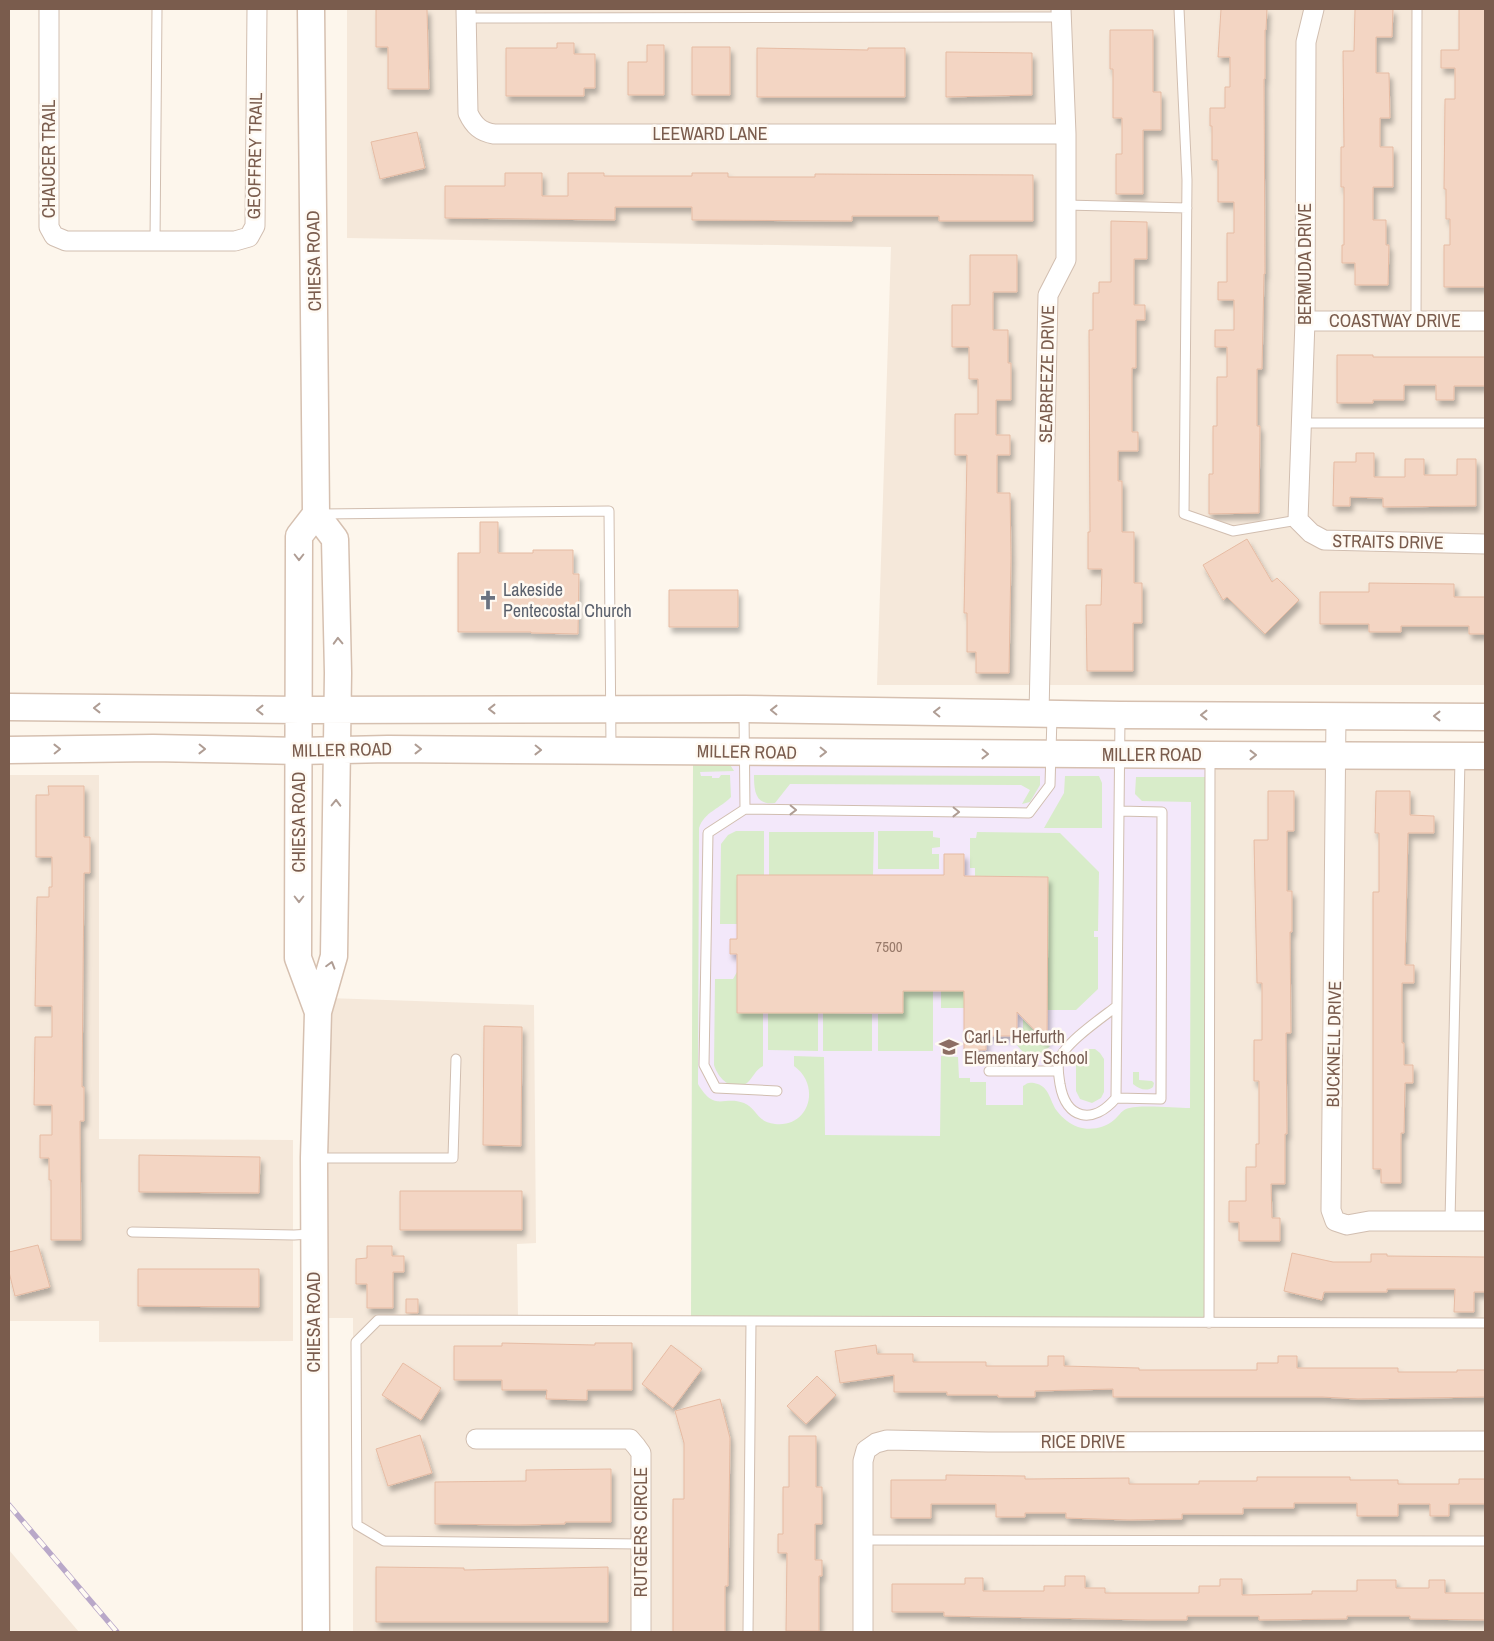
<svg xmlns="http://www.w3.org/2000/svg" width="1494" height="1641" font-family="'Archivo Narrow',sans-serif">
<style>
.residential{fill:#f5e8da}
.education{fill:#f3e8fa}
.green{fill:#d8ecc9}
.building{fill:#f3d5c3;stroke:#e6bba3;filter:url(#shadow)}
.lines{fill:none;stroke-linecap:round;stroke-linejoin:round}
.service-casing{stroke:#d1beb0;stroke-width:11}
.minor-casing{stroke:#d1beb0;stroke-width:21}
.secondary-casing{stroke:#d6c0b0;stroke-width:29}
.service{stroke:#fff;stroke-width:9}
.minor{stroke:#fff;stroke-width:19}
.secondary{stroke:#fff;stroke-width:26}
.rail-casing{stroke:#b9a8c9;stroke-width:5.5}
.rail{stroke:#fffaf3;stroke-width:4;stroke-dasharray:11;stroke-linecap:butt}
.oneway{stroke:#af9d94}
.labels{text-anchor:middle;stroke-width:5;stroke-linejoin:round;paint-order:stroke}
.number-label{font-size:15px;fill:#987a6a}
.street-label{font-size:18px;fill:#7a5c4d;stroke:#fffaf3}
.worship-label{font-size:18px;fill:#5b616d;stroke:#fffaf3;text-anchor:start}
.education-label{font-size:18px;fill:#785e54;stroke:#fffaf3;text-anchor:start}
</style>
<defs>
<filter id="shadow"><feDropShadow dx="3" dy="5.5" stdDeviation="2.5" flood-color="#0004"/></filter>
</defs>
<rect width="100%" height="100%" fill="#fdf6ec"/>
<path class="residential" d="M 347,9 L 1485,9 L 1485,685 L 877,685 L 891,247 L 347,238 Z
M 1485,764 L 1485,1632 L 353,1632 L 353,1318 L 327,1318 L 328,998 L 534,1005 L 536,1243 L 517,1244 L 518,1317 L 691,1317 L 1207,765 Z
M 9,775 L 99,775 L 99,1139 L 293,1140 L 293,1341 L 99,1342 L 99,1321 L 9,1321 Z
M 9,1550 L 79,1632 L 9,1632 Z"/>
<path class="education" d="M 693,763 L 1207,765 L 1204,1319 L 691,1317 Z"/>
<path class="green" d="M 693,763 L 729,763 L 734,771 L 700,772 L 701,776 L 712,776 L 712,778 L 719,778 L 721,775 L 730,775 L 731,797 C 721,808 704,812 699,828 L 698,1084 C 715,1113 723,1095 744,1103 C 757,1108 756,1122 775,1124 C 810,1128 821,1085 794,1066 L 794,1056 L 824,1057 L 825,1135 L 940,1136 L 941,1056 L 958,1057 L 959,1078 L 970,1078 L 970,1082 L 986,1082 L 986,1105 L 1023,1105 L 1023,1086 C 1027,1083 1029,1082 1034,1083 C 1050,1086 1049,1100 1057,1111 C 1062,1118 1070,1124 1078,1127 C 1090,1131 1105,1128 1114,1120 C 1118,1117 1121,1111 1126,1109 C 1140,1104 1173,1108 1190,1108 L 1191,802 L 1142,801 L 1135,794 L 1136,777 L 1207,777 L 1204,1319 L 691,1317 Z
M 754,775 L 1040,776 L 1040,785 L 1030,802 L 1022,804 L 1030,790 L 1021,785 L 790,784 L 775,803 C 755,806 754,790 754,775 Z
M 1065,776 L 1099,776 L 1102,783 L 1102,828 L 1044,828 L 1064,793 Z
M 736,831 L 764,831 L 764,875 L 737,875 L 737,924 L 720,924 L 721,844 L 728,835 Z
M 878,831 L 933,831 L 933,837 L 940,838 L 940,847 L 932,848 L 932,854 L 939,854 L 939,869 L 878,869 Z
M 769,832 L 874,832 L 873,875 L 769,875 Z
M 977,832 L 1060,833 L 1099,872 L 1098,931 L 1094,931 L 1094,937 L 1098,937 L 1098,989 L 1076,1010 L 1029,1010 L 1047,1006 L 1048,877 L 975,876 L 975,868 L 970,868 L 970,838 L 976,838 Z
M 737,972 L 763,1013 L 763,1066 C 755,1070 753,1078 747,1083 C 732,1093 718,1078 714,1065 L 715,979 L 733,979 Z
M 903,991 L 933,991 L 933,1051 L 878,1051 L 878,1014 L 903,1013 Z
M 941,991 L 964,991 L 964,1008 L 941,1008 Z
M 768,1013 L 818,1013 L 818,1051 L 768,1050 Z
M 823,1013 L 872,1014 L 872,1051 L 823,1051 Z
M 1023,1019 L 1050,1046 C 1038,1060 1028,1060 1017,1045 L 1018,1043 L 1023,1043 Z
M 1085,1049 L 1095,1049 L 1100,1053 L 1104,1059 L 1104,1092 L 1101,1098 L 1092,1103 L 1080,1099 L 1076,1091 L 1076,1058 Z
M 1133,1072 L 1139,1072 L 1139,1080 L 1152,1081 L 1154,1083 L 1153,1087 C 1147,1092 1139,1089 1133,1084 Z"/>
<path class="building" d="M 376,9 L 427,9 L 429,89 L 388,89 L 388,47 L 376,47 Z
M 1221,9 L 1267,9 L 1266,30 L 1265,30 L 1265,79 L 1264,79 L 1265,274 L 1264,274 L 1262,369 L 1257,369 L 1257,426 L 1260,426 L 1259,513 L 1209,514 L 1209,474 L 1213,474 L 1213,426 L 1217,426 L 1217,377 L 1227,377 L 1227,347 L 1215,347 L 1215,330 L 1234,330 L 1234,300 L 1218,300 L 1218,282 L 1227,282 L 1227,233 L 1234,233 L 1234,202 L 1218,202 L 1218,160 L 1212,160 L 1212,126 L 1210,126 L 1210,108 L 1225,108 L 1225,87 L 1230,87 L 1230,57 L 1218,57 Z
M 1355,9 L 1393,9 L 1392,37 L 1376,37 L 1376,73 L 1389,73 L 1390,118 L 1380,118 L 1380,147 L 1393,147 L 1393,187 L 1373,187 L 1373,220 L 1386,220 L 1386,245 L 1389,245 L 1388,285 L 1355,285 L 1355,263 L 1342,263 L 1342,245 L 1344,245 L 1344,187 L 1341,187 L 1341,147 L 1344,147 L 1343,51 L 1354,51 Z
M 1459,9 L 1485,9 L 1485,287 L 1444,287 L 1444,245 L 1450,245 L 1450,219 L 1446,219 L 1446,189 L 1444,189 L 1445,99 L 1455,99 L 1455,68 L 1441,68 L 1441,50 L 1459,50 Z
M 1110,30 L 1153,30 L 1153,92 L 1161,92 L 1161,130 L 1143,130 L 1143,194 L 1116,194 L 1116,154 L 1122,154 L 1122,118 L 1113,118 L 1113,69 L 1110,69 Z
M 557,43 L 574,43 L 574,54 L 595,54 L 595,88 L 584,88 L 584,96 L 506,96 L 506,48 L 557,48 Z
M 647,45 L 664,45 L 664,95 L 628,95 L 628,62 L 647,62 Z
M 692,47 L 730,47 L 730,95 L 692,95 Z
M 757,48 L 868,50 L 868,48 L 905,48 L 905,97 L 757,97 Z
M 946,52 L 1032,53 L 1032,95 L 946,97 Z
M 417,132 L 425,168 L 380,179 L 371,142 Z
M 505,173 L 542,173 L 542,196 L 568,196 L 568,173 L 604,173 L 604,176 L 692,176 L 692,173 L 728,173 L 728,177 L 815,177 L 815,174 L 1033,175 L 1033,221 L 939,221 L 939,216 L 852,216 L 852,221 L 692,220 L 692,207 L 615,207 L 615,220 L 445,218 L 445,186 L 505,186 Z
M 1111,221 L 1147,222 L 1147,259 L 1134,259 L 1134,305 L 1145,305 L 1145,320 L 1136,320 L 1136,368 L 1132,368 L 1132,432 L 1138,432 L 1138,451 L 1118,451 L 1118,481 L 1122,481 L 1122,532 L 1134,532 L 1134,583 L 1142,583 L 1142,623 L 1133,623 L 1133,671 L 1087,671 L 1086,605 L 1101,605 L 1102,569 L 1088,569 L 1088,532 L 1090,532 L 1089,330 L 1093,330 L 1093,293 L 1099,293 L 1099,282 L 1111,282 Z
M 970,255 L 1017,255 L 1017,292 L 993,292 L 993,330 L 1008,330 L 1008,363 L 1011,363 L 1011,400 L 996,400 L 996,435 L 1010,435 L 1010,455 L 997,455 L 997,493 L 1010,493 L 1011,558 L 1009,673 L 976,673 L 976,652 L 967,652 L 967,613 L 964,613 L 967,455 L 955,455 L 955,414 L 978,414 L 978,379 L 969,379 L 969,347 L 952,347 L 952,305 L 970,305 Z
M 1337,355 L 1373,355 L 1373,357 L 1485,357 L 1485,386 L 1454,386 L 1454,400 L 1436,400 L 1436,385 L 1404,385 L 1404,400 L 1373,400 L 1373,403 L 1337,403 Z
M 1356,453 L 1374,453 L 1374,477 L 1405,477 L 1405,459 L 1424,459 L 1424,475 L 1457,475 L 1457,459 L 1476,459 L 1476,506 L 1383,507 L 1383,498 L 1350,497 L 1350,506 L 1333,506 L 1334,462 L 1356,462 Z
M 480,522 L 498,522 L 498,553 L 533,553 L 533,550 L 573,550 L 573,574 L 579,574 L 578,634 L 531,633 L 531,632 L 458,632 L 458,553 L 480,553 Z
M 1247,539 L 1272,582 L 1277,578 L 1299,600 L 1265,634 L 1227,597 L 1223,600 L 1203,565 Z
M 1369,583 L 1454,584 L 1454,597 L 1485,597 L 1485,634 L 1469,634 L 1469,626 L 1401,626 L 1401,632 L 1369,632 L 1369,624 L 1320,624 L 1320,592 L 1369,592 Z
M 669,590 L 738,590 L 738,627 L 669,627 Z
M 48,786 L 84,786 L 84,837 L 90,837 L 90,873 L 84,873 L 82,1087 L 84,1087 L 84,1121 L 80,1121 L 81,1240 L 51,1240 L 51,1180 L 49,1180 L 49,1158 L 40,1158 L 40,1135 L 52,1135 L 52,1105 L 34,1105 L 35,1037 L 52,1037 L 52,1006 L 35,1006 L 37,897 L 49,897 L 49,887 L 52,887 L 52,857 L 36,857 L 36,795 L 49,795 Z
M 1268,791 L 1294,791 L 1294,831 L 1287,831 L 1287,891 L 1292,891 L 1292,932 L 1290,932 L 1291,1033 L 1286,1033 L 1287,1134 L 1285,1134 L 1285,1184 L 1271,1184 L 1272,1218 L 1280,1218 L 1280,1241 L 1239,1241 L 1239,1222 L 1229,1222 L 1229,1201 L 1246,1201 L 1246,1167 L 1256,1167 L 1256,1144 L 1259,1144 L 1259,1081 L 1254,1081 L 1254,1040 L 1262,1040 L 1262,983 L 1257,983 L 1254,840 L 1268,840 Z
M 1376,791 L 1410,791 L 1410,815 L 1434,816 L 1434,833 L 1408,833 L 1405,965 L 1414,965 L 1414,983 L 1402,983 L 1402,1043 L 1404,1043 L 1404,1065 L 1413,1065 L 1413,1083 L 1405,1083 L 1404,1133 L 1401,1133 L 1401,1183 L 1381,1183 L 1381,1169 L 1373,1169 L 1373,892 L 1379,892 L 1379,833 L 1375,833 Z
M 944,854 L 964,854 L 964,876 L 1048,877 L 1047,1043 L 1017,1012 L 1017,1036 L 986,1036 L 986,1050 L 964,1050 L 964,991 L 903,991 L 903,1013 L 737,1013 L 737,954 L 730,954 L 730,939 L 737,939 L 737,875 L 944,875 Z
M 484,1026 L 522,1027 L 521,1146 L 483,1145 Z
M 139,1155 L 260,1157 L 259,1193 L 139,1192 Z
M 400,1191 L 522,1191 L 522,1230 L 400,1230 Z
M 38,1245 L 50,1287 L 15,1296 L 9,1272 L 9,1252 Z
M 367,1246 L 392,1246 L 392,1256 L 404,1256 L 404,1272 L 393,1272 L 393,1308 L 367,1308 L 367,1284 L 356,1284 L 356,1259 L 367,1258 Z
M 1292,1253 L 1333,1262 L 1371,1262 L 1371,1254 L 1387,1254 L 1387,1256 L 1485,1257 L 1485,1292 L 1474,1292 L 1474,1312 L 1454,1312 L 1455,1289 L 1387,1289 L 1387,1292 L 1324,1292 L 1322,1300 L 1284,1291 Z
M 138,1269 L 259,1269 L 259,1307 L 138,1306 Z
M 406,1299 L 418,1299 L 418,1313 L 406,1313 Z
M 502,1343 L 595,1345 L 595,1343 L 632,1343 L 632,1390 L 587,1390 L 587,1400 L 546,1399 L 547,1390 L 502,1390 L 502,1380 L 454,1380 L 454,1346 L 502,1346 Z
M 671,1345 L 702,1369 L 673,1408 L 642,1384 Z
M 876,1345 L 877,1354 L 913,1354 L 913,1362 L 986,1362 L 986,1366 L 1048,1366 L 1048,1356 L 1064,1356 L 1064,1366 L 1139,1368 L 1139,1370 L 1257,1370 L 1257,1363 L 1278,1363 L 1278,1356 L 1297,1356 L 1297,1368 L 1398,1368 L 1398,1372 L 1457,1372 L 1457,1370 L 1485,1370 L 1485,1397 L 1358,1399 L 1322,1397 L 1113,1397 L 1113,1389 L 1035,1391 L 1035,1397 L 998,1397 L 998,1395 L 947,1395 L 947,1392 L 894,1392 L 894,1375 L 840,1383 L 835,1351 Z
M 403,1363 L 441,1388 L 421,1420 L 382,1395 Z
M 817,1376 L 836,1395 L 806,1424 L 787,1406 Z
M 720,1399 L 730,1438 L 728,1586 L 725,1586 L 725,1632 L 673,1632 L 673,1499 L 684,1499 L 684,1443 L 675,1411 Z
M 420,1435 L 432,1473 L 388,1486 L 376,1449 Z
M 789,1436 L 816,1436 L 816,1487 L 822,1487 L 822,1524 L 815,1524 L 815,1560 L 822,1560 L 822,1576 L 819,1576 L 819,1631 L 786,1631 L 787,1553 L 778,1553 L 778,1534 L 783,1534 L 783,1487 L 789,1487 Z
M 611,1469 L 611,1522 L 565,1522 L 565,1524 L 518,1525 L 435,1524 L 435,1482 L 526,1481 L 526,1470 Z
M 946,1475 L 1025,1476 L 1025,1479 L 1129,1478 L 1129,1484 L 1199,1484 L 1199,1481 L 1257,1481 L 1257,1477 L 1350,1477 L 1350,1480 L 1398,1480 L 1398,1484 L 1459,1484 L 1459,1479 L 1485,1479 L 1485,1504 L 1449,1504 L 1449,1516 L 1430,1516 L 1430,1504 L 1398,1504 L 1398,1516 L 1357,1516 L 1357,1503 L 1294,1503 L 1294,1508 L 1243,1508 L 1243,1514 L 1182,1514 L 1182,1519 L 1129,1520 L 1066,1518 L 1066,1513 L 1025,1513 L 1025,1517 L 996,1517 L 996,1504 L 931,1504 L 931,1518 L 891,1518 L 891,1480 L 946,1480 Z
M 376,1567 L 464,1568 L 464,1570 L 608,1567 L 608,1622 L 376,1622 Z
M 1065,1576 L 1085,1576 L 1085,1588 L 1105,1588 L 1105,1593 L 1199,1593 L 1199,1586 L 1220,1586 L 1220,1579 L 1242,1579 L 1242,1595 L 1312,1594 L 1312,1591 L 1357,1591 L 1357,1580 L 1396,1580 L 1396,1588 L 1429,1588 L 1429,1580 L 1445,1580 L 1445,1593 L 1485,1593 L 1485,1620 L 1410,1619 L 1410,1616 L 1347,1616 L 1347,1619 L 1259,1620 L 1259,1616 L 1187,1616 L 1187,1620 L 1147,1620 L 944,1616 L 944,1612 L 892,1612 L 892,1584 L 965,1584 L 965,1578 L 983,1578 L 983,1591 L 1044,1591 L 1044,1586 L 1065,1586 Z"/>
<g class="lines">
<defs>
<path id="service" d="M 1179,9 L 1187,180 L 1184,514 L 1233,531 L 1298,520
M 466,18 L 1061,17
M 1066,205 L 1187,208
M 155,241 L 157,9
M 1416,321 L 1417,9
M 1302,423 L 1485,423
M 321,514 L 609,511 L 611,748
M 744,712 L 745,809
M 1119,811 L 1162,812 L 1161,1099 L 1116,1098 L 1120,718
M 989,1071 L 1058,1071
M 777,1091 L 716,1088 L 704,1065 L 708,833 L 745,809 L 1029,813 L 1050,785 L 1052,717
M 1116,1098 C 1093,1125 1066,1120 1060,1084 C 1059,1077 1057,1068 1059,1061 C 1063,1044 1103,1017 1117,1006
M 317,1158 L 453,1158 L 456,1059
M 1450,1221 L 1460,759
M 132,1232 L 294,1235 L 311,1234
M 1209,1323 L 1210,758
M 863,1540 L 1485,1541
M 641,1544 L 384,1541 L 357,1525 L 356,1342 L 378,1320 L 1485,1323
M 748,1632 L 751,1321"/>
<path id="minor" d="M 49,9 L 49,227 L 54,236 L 66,241 L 235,241 L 249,237 L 255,226 L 257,9
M 466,9 L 468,113 C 474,126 481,132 494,134 L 1066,134
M 1314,9 L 1306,42 L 1305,321 L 1298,520 L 1311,533 L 1324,540 L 1485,544
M 1305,321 L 1485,321
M 1039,714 L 1048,295 L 1066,260 L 1066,134 L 1061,9
M 1336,715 L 1331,1210 L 1335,1221 L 1347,1225 L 1369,1221 L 1485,1221
M 476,1439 L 630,1439 L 636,1446 L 641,1453 L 641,1632
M 863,1632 L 863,1461 L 866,1450 L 876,1443 L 887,1440 L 988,1442 L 1485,1441"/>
<path id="secondary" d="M 311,9 L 316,514 L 299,536 L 298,958 L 318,1012
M 316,514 L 335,539 L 338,673 L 334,956 L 318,1012 L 314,1158 L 316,1632
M 9,707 L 300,710 L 744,709 L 1120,715 L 1485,717
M 9,750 L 153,748 L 299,751 L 388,749 L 1210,755 L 1485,756"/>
</defs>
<use href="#service" class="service-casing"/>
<use href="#minor" class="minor-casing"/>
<use href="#secondary" class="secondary-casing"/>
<use href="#service" class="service"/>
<use href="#minor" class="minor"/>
<use href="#secondary" class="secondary"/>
<defs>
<path id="rail" d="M 9,1505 L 117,1632"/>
</defs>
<use href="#rail" class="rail-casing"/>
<use href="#rail" class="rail"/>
</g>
<defs><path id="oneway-chevron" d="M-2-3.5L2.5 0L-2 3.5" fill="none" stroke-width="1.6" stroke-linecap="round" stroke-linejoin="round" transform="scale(1.25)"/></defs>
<g class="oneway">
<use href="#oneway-chevron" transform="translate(299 557) rotate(90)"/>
<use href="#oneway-chevron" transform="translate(338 641) rotate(-92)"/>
<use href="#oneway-chevron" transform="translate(97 708) rotate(-180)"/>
<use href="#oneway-chevron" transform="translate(492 709) rotate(180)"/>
<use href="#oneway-chevron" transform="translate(260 710) rotate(-180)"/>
<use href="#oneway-chevron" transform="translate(774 710) rotate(-179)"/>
<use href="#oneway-chevron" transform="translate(937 712) rotate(-179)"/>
<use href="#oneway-chevron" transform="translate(1204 715) rotate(-180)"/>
<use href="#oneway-chevron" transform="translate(1437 716) rotate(-180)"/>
<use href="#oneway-chevron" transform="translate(57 749) rotate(-1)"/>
<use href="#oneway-chevron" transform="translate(202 749) rotate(1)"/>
<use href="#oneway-chevron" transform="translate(418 749)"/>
<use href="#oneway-chevron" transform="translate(538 750) rotate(1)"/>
<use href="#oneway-chevron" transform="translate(823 752) rotate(1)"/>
<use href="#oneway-chevron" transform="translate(985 754) rotate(1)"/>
<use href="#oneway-chevron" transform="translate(1253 755)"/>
<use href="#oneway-chevron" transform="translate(336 803) rotate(-89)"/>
<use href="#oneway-chevron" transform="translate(793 810) rotate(1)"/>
<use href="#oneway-chevron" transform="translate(956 812) rotate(1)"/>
<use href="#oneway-chevron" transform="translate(299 899) rotate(90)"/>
<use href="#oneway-chevron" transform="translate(331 965) rotate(-74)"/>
</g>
<defs>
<symbol id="church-bare" viewBox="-9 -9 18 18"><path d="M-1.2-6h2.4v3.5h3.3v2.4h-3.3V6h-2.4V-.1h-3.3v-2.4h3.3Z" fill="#6b7280" stroke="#fffaf3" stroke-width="2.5" paint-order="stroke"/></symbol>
<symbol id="school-bare" viewBox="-9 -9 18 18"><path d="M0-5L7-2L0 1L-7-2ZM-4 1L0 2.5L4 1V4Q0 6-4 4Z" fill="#8d6e63" stroke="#fffaf3" stroke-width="2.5" paint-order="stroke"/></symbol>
</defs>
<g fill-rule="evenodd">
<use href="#church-bare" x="474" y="586" width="28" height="28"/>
<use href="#school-bare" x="935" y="1033" width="28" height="28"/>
</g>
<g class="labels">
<g class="number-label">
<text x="889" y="952">7500</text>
</g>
<g class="street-label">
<text x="710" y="140">LEEWARD LANE</text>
<text transform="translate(255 156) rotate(-89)" y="6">GEOFFREY TRAIL</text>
<text transform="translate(49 159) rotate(-90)" y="6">CHAUCER TRAIL</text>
<text transform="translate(314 261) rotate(-91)" y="6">CHIESA ROAD</text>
<text transform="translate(1305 264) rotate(-90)" y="6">BERMUDA DRIVE</text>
<text x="1395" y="327">COASTWAY DRIVE</text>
<text transform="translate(1047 374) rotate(-89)" y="6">SEABREEZE DRIVE</text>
<text transform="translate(1388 542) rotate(1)" y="6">STRAITS DRIVE</text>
<text transform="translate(342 750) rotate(-1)" y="6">MILLER ROAD</text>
<text transform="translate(747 752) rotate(1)" y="6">MILLER ROAD</text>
<text x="1152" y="761">MILLER ROAD</text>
<text transform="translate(299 822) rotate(-90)" y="6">CHIESA ROAD</text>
<text transform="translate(1334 1044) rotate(-89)" y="6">BUCKNELL DRIVE</text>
<text transform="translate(314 1322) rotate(-90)" y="6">CHIESA ROAD</text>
<text x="1083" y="1448">RICE DRIVE</text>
<text transform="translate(641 1532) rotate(-90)" y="6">RUTGERS CIRCLE</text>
</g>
<g class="worship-label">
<text x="503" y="596">Lakeside<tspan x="503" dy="21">Pentecostal Church</tspan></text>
</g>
<g class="education-label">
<text x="964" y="1043">Carl L. Herfurth<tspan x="964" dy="21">Elementary School</tspan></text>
</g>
</g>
<rect width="1494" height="1641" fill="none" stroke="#7a5c4d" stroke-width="20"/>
</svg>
